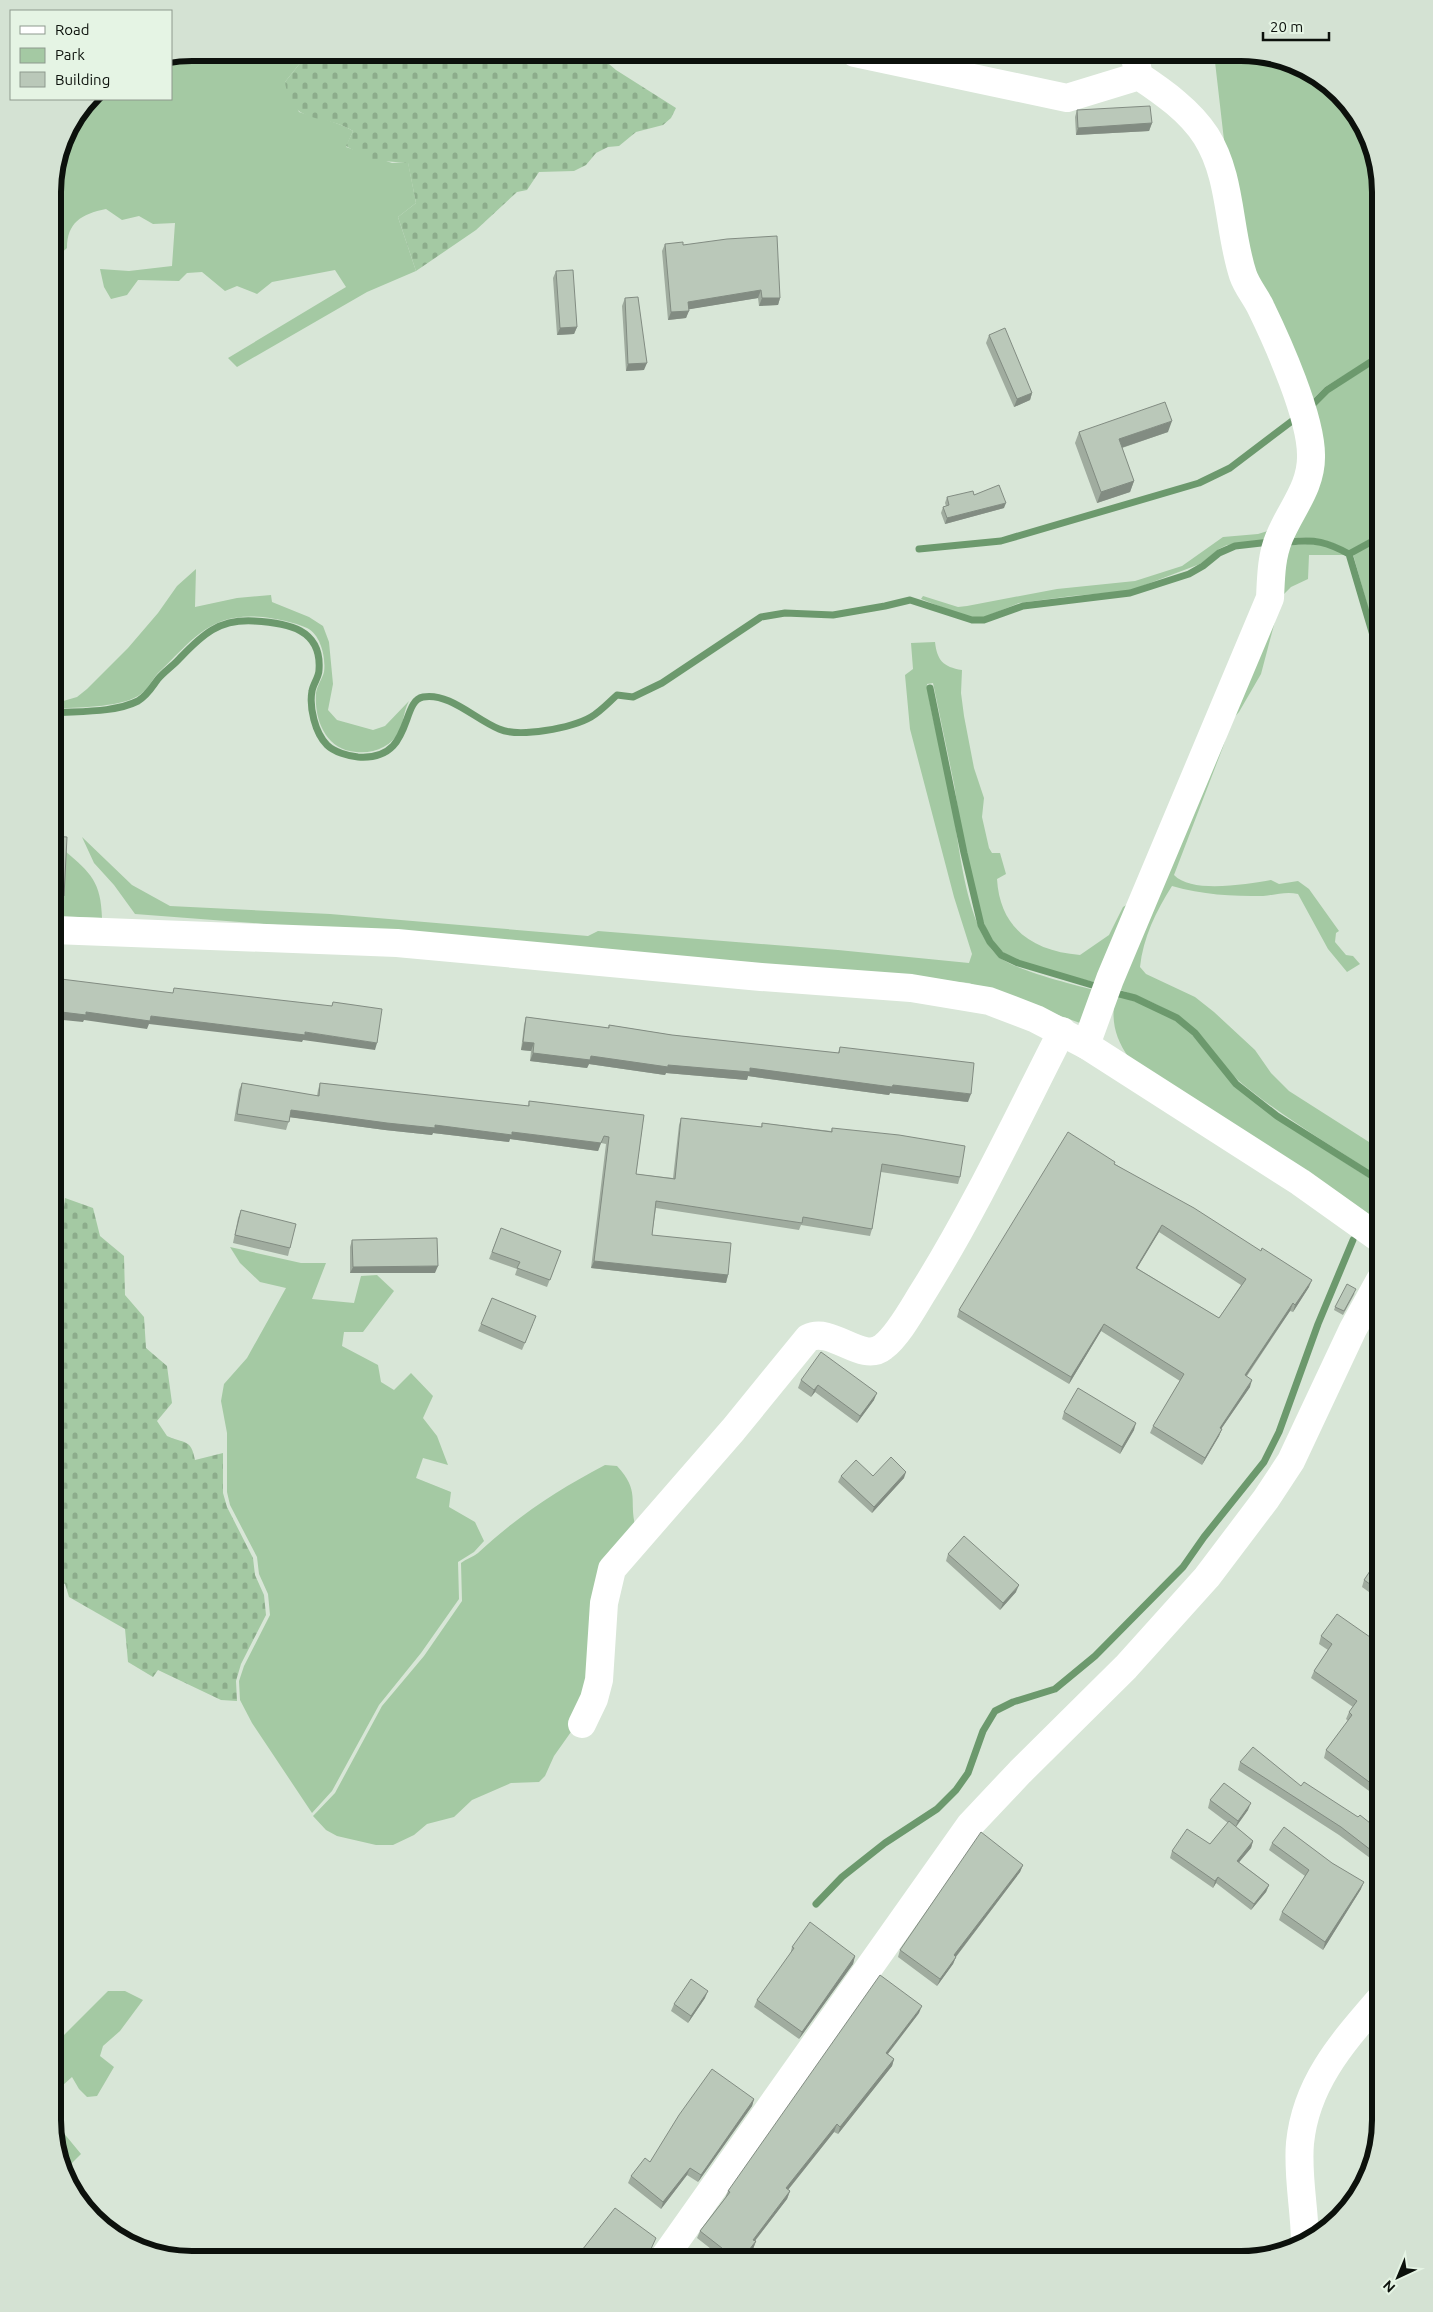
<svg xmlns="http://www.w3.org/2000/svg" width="1433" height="2312" font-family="Ubuntu,sans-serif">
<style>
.green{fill:#a4c9a3}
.cemetery{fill:url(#cemetery-stones)}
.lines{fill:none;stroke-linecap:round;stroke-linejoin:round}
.stream{stroke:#6c996d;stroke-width:7}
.minor{stroke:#fff;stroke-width:28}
.major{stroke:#fff;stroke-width:28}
.wall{fill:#a0ac9f;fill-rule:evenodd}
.shaded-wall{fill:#828c82}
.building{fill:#bac8b9;stroke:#828c82;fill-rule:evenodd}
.rim{fill:none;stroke:#0c110c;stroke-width:6}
</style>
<defs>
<pattern id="cemetery-stones" width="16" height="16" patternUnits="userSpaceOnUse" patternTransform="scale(1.25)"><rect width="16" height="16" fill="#a4c9a3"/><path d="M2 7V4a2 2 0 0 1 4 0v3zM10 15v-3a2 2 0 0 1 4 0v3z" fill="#8cac8b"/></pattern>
</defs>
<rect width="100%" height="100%" fill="#d8e6d7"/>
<path class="green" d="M 192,53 L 302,53 L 305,57 L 285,82 L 299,112 C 317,118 337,121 353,131 L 346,147 L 392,163 L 408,162 L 416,203 L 398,217 L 416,271 L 367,292 L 237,367 L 228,358 L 346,287 L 335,270 L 272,282 L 257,294 L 237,286 L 225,291 L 202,272 L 187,273 L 179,281 L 138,280 L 127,295 L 111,299 L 104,287 L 100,269 L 129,271 L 172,266 L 175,223 L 153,224 L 139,216 L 122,220 L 106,209 C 81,214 67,223 67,248 L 59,255 L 53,255 L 53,183 L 63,139 L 90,99 L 171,99 L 171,57 Z
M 1214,53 L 1250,53 L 1319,76 L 1366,130 L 1380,192 L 1380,353 L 1325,387 L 1304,407 L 1232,210 Z
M 1380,360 L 1380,533 L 1349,551 C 1326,538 1312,536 1286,539 L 1309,412 L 1329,392 Z
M 1271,530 L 1275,539 L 1227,545 L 1219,549 L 1200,564 L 1129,591 L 1072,596 L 1019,603 L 982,618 L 972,619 L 921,599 L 923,596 L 958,607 L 967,606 L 1057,589 L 1135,581 L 1182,566 L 1223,537 L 1258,534 Z
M 1380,540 L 1380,651 L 1353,554 Z
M 1307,544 L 1325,545 L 1346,555 L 1309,555 L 1308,579 L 1291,587 L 1284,594 L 1280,602 L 1261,674 L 1239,712 L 1231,721 L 1223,747 L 1174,875 C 1192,894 1247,884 1271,880 L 1279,884 L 1298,881 L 1309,889 L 1339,931 L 1336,933 L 1335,942 L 1346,955 L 1353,956 L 1360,964 L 1347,972 L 1328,949 L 1298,894 C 1286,891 1275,895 1263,896 C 1232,896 1202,895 1172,886 C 1156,911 1143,938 1140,967 L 1146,974 L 1195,997 L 1214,1012 L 1255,1050 L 1271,1073 L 1289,1091 L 1380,1149 L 1380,1178 C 1333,1146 1283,1118 1239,1081 C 1223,1067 1212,1047 1197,1032 C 1175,1010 1146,999 1118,989 L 1284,546 Z
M 196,569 L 195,607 L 237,598 L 271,595 L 272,602 L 309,617 L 323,626 L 329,642 L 333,684 L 328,710 L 337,720 L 373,730 L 385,726 L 409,701 C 404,710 404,720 400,730 C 392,747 373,754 356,752 C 326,750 314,720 316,693 C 317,686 322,679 324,672 C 326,658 321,635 307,628 C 294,622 277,619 263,617 C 209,612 193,640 158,673 C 151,681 148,690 138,696 C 118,708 76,707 53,709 L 53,704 L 77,697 L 87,689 L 128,648 L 158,613 L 177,586 Z
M 935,642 C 937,660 943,667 962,670 L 961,693 L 964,716 L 974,768 L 984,798 L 982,817 L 989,848 L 992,853 L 1000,853 L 1006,874 L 997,879 C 1000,929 1033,951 1080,955 L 1109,935 L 1123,907 L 1140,897 L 1104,985 C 1083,979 1017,964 1003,952 C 972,927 961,824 954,784 C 947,750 940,717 933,683 L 927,684 C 931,718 942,752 949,785 C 958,831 963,922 997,955 C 1013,971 1077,985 1101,992 L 1080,1023 L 969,983 L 603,950 L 135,914 L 114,885 L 94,863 L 82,837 L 132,885 L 170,906 L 330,914 L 588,936 L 598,931 L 838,950 L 969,963 L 972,954 L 954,897 L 910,729 L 905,675 L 913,669 L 911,643 Z
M 65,851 C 91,873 101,882 102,918 L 53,916 L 53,908 L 63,908 Z
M 1116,995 L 1154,1008 L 1177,1022 L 1194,1037 L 1236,1087 L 1275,1118 L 1380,1185 L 1380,1212 L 1377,1216 L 1380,1219 L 1380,1230 L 1129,1058 C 1115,1038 1110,1019 1116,995 Z
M 230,1247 L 301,1263 L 326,1263 L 312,1299 L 354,1303 L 361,1276 L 377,1275 L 394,1291 L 363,1332 L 344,1332 L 342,1346 L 378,1365 L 381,1382 L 394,1390 L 411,1373 L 433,1396 L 423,1418 L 437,1436 L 448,1465 L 423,1458 L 416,1478 L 451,1492 L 449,1507 L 475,1522 L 484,1541 L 474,1552 L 458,1562 L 459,1599 L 421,1653 L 379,1705 L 332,1791 L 312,1813 L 252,1723 L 240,1700 L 239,1681 L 244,1666 L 270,1615 L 268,1594 L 259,1574 L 257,1557 L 230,1505 L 227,1492 L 227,1433 L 221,1401 L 224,1384 L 247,1358 L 286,1288 L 260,1282 L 240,1263 Z
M 605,1465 L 617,1466 C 642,1493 627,1502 637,1531 L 578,1722 L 554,1756 L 545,1776 L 539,1782 L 511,1783 L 472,1800 L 454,1817 L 427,1824 L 414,1835 L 393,1845 L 376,1845 L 337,1836 L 326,1830 L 313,1816 L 335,1793 L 382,1706 L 424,1656 L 462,1601 L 461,1563 C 466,1559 473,1557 478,1553 C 515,1518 559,1489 605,1465 Z
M 108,1991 L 125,1991 L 143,2000 L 120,2031 L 103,2046 L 100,2056 L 114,2067 L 97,2096 L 87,2097 L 79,2089 L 72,2077 L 53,2094 L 53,2098 L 53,2046 Z
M 53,2120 L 81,2154 L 64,2171 Z"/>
<path class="cemetery" d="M 302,53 L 596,53 L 616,70 L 676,108 L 671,118 L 663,125 L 636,132 L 619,146 L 608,147 L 596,153 L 586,165 L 574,171 L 539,172 L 527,190 L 517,192 L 476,230 L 416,271 L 398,217 L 416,203 L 408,163 L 370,160 L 346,146 L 353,131 C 323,112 292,128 285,82 L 305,57 Z
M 65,1198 L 93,1208 L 100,1236 L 124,1256 L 125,1295 L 144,1317 L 146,1348 L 167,1366 L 172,1403 L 157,1421 L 167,1436 C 184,1444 191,1438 195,1460 L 223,1453 L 223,1493 L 227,1507 L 253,1558 L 255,1575 L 264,1595 L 266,1615 L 241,1664 L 236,1681 L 237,1701 L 221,1700 L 158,1670 L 153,1677 L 128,1662 L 125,1629 L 69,1597 L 65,1584 L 53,1577 L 53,1259 L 54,1242 L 61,1234 Z"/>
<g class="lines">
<path class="stream" d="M 1308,409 L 1327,390 L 1380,356
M 1290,542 C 1315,539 1327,542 1349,554 L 1380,537
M 919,549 L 1001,541 L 1199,483 L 1230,468 L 1296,418
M 1349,554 L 1380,659
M 930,688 L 964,853 L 981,925 L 990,942 L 1001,955 L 1018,963 L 1102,988
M 53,713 C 79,711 114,713 138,701 C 148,695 152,687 158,679 C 165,671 174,665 180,658 C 203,634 219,619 254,621 C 288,623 322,629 319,670 C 319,677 313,684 312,691 C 309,707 315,733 327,745 C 334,752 348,756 358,757 C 414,761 400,701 423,697 C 449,692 476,720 499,729 C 519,738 572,728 591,717 C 601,711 608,703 617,695 L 633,697 L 662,683 L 761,617 L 785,613 L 833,615 L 885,606 L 910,600 L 972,620 L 984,620 L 1023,606 L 1130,593 L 1189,574 L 1203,566 L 1219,553 L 1235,546 L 1270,542
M 1112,992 L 1135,998 L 1177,1018 L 1195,1033 L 1236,1084 L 1277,1116 L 1380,1181
M 816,1904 L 842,1877 L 885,1843 L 937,1809 L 956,1790 L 968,1773 L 983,1731 L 995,1711 L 1013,1702 L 1055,1689 L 1095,1656 L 1183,1567 L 1204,1537 L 1264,1462 L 1279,1432 L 1318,1324 L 1353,1240"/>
<path class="minor" d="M 855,53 L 1067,98 L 1139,76
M 1086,1045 L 1110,979 L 1270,598 C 1271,579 1271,557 1279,538 C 1290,510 1312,487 1311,455 C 1311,417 1278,343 1261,308 C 1256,297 1247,287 1243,275 C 1228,230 1232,177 1206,136 C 1190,111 1163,92 1139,76 L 1134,53
M 582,1724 L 594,1699 L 599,1680 L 604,1603 L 612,1569 L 733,1430 L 808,1338 C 832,1326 862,1364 883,1347 C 898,1336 913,1308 923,1292 C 975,1209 1017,1119 1062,1031
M 1305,2243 C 1305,2210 1297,2176 1300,2143 C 1306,2083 1342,2043 1380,1999
M 663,2259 L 970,1825 L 1020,1772 L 1126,1667 L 1207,1577 L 1266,1499 L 1291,1461 L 1353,1329 L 1380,1280"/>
<path class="major" d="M 53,930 L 397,943 L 761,977 L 911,988 L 989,1001 L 1036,1019 L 1086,1045 L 1300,1182 L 1380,1239"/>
</g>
<path class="wall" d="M 1077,110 L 1152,123 L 1149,131 L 1076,135 L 1075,117 Z
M 665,244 L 683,245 L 780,298 L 778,305 L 759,306 L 758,298 L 689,309 L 686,318 L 668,320 L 662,251 Z
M 556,271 L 577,327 L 574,334 L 557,335 L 553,278 Z
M 625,298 L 644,370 L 626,371 L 622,306 Z
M 989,335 L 1032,393 L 1030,400 L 1014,407 L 986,343 Z
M 1079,432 L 1168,432 L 1122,448 L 1134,481 L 1130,492 L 1097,503 L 1075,443 Z
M 974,495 L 1004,508 L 945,524 L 941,513 L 943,507 L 946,506 L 945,503 L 947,497 Z
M 526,1017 L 608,1028 L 609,1025 L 672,1035 L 838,1053 L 840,1047 L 968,1102 L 890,1093 L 889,1095 L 748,1076 L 747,1080 L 666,1073 L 665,1075 L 589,1064 L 587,1068 L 530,1061 L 531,1051 L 521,1050 L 524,1025 Z
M 242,1083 L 317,1096 L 318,1090 L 320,1083 L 528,1106 L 529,1101 L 644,1115 L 636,1174 L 673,1178 L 679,1125 L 681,1118 L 761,1127 L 762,1123 L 831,1131 L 832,1128 L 960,1177 L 958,1184 L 881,1172 L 872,1229 L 870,1236 L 801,1225 L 799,1230 L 656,1208 L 652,1235 L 728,1275 L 726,1283 L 591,1268 L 606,1144 L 601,1143 L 598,1151 L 510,1139 L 509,1142 L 433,1133 L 432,1135 L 385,1130 L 290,1117 L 286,1130 L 234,1121 L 239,1090 Z
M 1115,1164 L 1309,1287 L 1293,1312 L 1290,1311 L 1247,1376 L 1250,1387 L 1221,1429 L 1219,1436 L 1202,1465 L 1150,1433 L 1153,1426 L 1180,1381 L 1101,1331 L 1069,1384 L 957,1317 L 959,1310 ZM 1159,1232 L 1241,1285 L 1219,1318 L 1137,1268 Z
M 241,1210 L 290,1248 L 288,1256 L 233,1243 L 238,1218 Z
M 501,1228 L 561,1251 L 547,1287 L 515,1275 L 517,1269 L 489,1259 Z
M 352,1240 L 435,1273 L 350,1273 L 350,1247 Z
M 1355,1293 L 1343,1315 L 1334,1310 L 1335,1307 Z
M 481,1324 L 533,1324 L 522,1350 L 478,1331 Z
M 801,1380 L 874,1400 L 857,1423 L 815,1392 L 811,1397 L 798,1388 Z
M 1064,1412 L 1134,1430 L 1120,1454 L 1062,1419 Z
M 841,1476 L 873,1476 L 904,1478 L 872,1513 L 838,1482 Z
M 948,1554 L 1016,1592 L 1000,1610 L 946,1561 Z
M 1380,1556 L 1380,1600 L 1362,1587 L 1364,1580 Z
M 1321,1636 L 1380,1644 L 1380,1799 L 1324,1758 L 1326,1750 L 1348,1721 L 1346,1719 L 1349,1712 L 1353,1707 L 1311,1678 L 1314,1671 L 1328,1650 L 1319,1644 Z
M 1240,1762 L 1301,1786 L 1380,1831 L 1380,1852 L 1374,1861 L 1339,1835 L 1238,1770 Z
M 1210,1800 L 1248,1810 L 1236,1827 L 1253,1841 L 1251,1848 L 1239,1862 L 1269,1885 L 1266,1892 L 1251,1910 L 1216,1883 L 1213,1888 L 1170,1858 L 1172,1851 L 1210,1844 L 1228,1823 L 1208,1808 Z
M 1272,1843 L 1332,1863 L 1361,1889 L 1323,1950 L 1279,1920 L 1282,1912 L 1305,1876 L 1269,1850 Z
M 1023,1865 L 1020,1872 L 956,1957 L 953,1964 L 937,1986 L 898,1957 L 900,1950 Z
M 792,1947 L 855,1956 L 853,1964 L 799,2039 L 754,2007 L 757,2000 L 790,1955 Z
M 705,1998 L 688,2023 L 671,2011 L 674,2004 Z
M 919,2013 L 888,2054 L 894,2059 L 892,2066 L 838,2134 L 834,2132 L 788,2190 L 790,2191 L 787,2199 L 755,2241 L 756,2241 L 753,2249 L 745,2259 L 724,2259 L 697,2238 L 700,2231 L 725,2198 L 728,2191 Z
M 754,2099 L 752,2106 L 698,2182 L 687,2175 L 661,2209 L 628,2183 L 631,2176 L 650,2162 Z"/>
<path class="shaded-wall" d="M 1152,123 L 1149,131 L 1076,135 L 1078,128 Z
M 761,290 L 758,298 L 685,310 L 688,302 Z
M 762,298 L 780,298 L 778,305 L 759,306 Z
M 689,311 L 686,318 L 668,320 L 671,312 Z
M 577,327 L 574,334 L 557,335 L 560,328 Z
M 647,363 L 644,370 L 626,371 L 628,364 Z
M 1032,393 L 1030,400 L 1014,407 L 1017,399 Z
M 1172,421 L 1168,432 L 1115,450 L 1119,439 Z
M 1134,481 L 1130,492 L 1097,503 L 1101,492 Z
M 1006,503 L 1004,508 L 945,524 L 947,518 Z
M 53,895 L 64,896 L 60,906 L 53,906 Z
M 53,1011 L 86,1012 L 151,1016 L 305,1032 L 377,1043 L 375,1050 L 303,1040 L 302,1042 L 149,1024 L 147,1029 L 84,1020 L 83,1022 L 53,1019 Z
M 523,1042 L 534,1043 L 531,1051 L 521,1050 Z
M 533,1053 L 591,1056 L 668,1065 L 750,1068 L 971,1094 L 968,1102 L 890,1093 L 889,1095 L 748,1076 L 747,1080 L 666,1073 L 665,1075 L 589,1064 L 587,1068 L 530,1061 Z
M 291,1110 L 435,1125 L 512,1132 L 601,1143 L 598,1151 L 510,1139 L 509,1142 L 433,1133 L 432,1135 L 385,1130 L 288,1117 Z
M 1162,1225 L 1159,1232 L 1133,1275 L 1136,1268 Z
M 594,1261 L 728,1275 L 726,1283 L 591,1268 Z
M 438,1266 L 435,1273 L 350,1273 L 353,1267 Z
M 1312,1280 L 1309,1287 L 1293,1312 L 1295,1305 Z
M 1293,1303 L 1290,1311 L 1242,1382 L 1245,1375 Z
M 1104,1324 L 1101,1331 L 1069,1384 L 1071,1377 Z
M 1252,1380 L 1250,1387 L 1217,1435 L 1220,1428 Z
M 818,1385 L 815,1392 L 811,1397 L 814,1390 Z
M 877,1393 L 874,1400 L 857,1423 L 860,1416 Z
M 1136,1423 L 1134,1430 L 1120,1454 L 1122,1447 Z
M 1222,1429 L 1219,1436 L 1202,1465 L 1205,1458 Z
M 906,1472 L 904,1478 L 872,1513 L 874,1507 Z
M 1019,1585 L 1016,1592 L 1000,1610 L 1003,1603 Z
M 1251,1803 L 1248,1810 L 1235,1828 L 1238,1821 Z
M 1253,1841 L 1251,1848 L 1235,1867 L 1237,1861 Z
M 1380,1849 L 1380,1852 L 1374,1861 L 1376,1854 Z
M 1023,1865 L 1020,1872 L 951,1963 L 954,1955 Z
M 1218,1877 L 1216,1883 L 1213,1888 L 1215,1881 Z
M 1364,1882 L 1361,1889 L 1323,1950 L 1325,1942 Z
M 1269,1885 L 1266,1892 L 1251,1910 L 1254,1904 Z
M 855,1956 L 853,1964 L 799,2039 L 802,2032 Z
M 956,1957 L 953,1964 L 937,1986 L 940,1979 Z
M 708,1991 L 705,1998 L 688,2023 L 691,2016 Z
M 922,2006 L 919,2013 L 883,2060 L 886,2053 Z
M 894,2059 L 892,2066 L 838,2134 L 840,2127 Z
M 754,2099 L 752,2106 L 698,2182 L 701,2175 Z
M 837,2124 L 834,2132 L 783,2196 L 786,2188 Z
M 690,2168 L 687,2175 L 661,2209 L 663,2202 Z
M 790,2191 L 787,2199 L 750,2247 L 753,2240 Z
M 756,2241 L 753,2249 L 745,2259 L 742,2259 Z"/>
<path class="building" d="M 1150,106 L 1152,123 L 1078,128 L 1077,110 Z
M 777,236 L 780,298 L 762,298 L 761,290 L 688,302 L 689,311 L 671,312 L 665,244 L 683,242 L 683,245 L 727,239 Z
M 573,270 L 577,327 L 560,328 L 556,271 Z
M 638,297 L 647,363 L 628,364 L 625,298 Z
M 1005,328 L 1032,393 L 1017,399 L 989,335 Z
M 1165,402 L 1172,421 L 1119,439 L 1134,481 L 1101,492 L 1079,432 Z
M 999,485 L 1006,503 L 947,518 L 943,507 L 949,505 L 947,497 L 973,491 L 974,495 Z
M 53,836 L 67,837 L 64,896 L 53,895 Z
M 53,978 L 173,993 L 174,988 L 332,1006 L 333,1002 L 382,1009 L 377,1043 L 305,1032 L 305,1035 L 151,1016 L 150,1021 L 86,1012 L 86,1015 L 53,1011 Z
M 526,1017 L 609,1028 L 609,1025 L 672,1035 L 839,1053 L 840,1047 L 974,1063 L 971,1094 L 893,1085 L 892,1087 L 750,1068 L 750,1072 L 668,1065 L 668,1067 L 591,1056 L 590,1060 L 533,1053 L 534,1043 L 523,1042 Z
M 242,1083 L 319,1096 L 320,1083 L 529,1106 L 529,1101 L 644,1115 L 636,1174 L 675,1179 L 681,1118 L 762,1127 L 762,1123 L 832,1132 L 832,1128 L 899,1135 L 965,1146 L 960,1177 L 882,1164 L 872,1229 L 803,1217 L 802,1223 L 656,1201 L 652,1235 L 731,1243 L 728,1275 L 594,1261 L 609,1137 L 604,1136 L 601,1143 L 512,1132 L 512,1135 L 435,1125 L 435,1128 L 387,1123 L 291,1110 L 289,1122 L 237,1114 Z
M 1068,1132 L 1115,1162 L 1114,1164 L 1194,1208 L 1261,1251 L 1262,1248 L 1312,1280 L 1295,1305 L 1293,1303 L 1245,1375 L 1252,1380 L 1220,1428 L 1222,1429 L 1205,1458 L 1153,1426 L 1184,1374 L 1104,1324 L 1071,1377 L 959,1310 ZM 1162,1225 L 1246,1279 L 1219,1318 L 1136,1268 Z
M 241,1210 L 296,1224 L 290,1248 L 235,1235 Z
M 501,1228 L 561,1251 L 550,1280 L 517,1268 L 520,1262 L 492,1252 Z
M 437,1238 L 438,1266 L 353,1267 L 352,1240 Z
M 1347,1284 L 1356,1289 L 1344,1311 L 1335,1307 Z
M 492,1298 L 536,1316 L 525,1343 L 481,1324 Z
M 821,1352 L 877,1393 L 860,1416 L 818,1385 L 814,1390 L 801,1380 Z
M 1078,1388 L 1136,1423 L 1122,1447 L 1064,1412 Z
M 891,1457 L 906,1472 L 874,1507 L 841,1476 L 856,1460 L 873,1476 Z
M 964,1536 L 1019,1585 L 1003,1603 L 948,1554 Z
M 1380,1556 L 1380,1591 L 1364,1580 Z
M 1337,1614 L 1380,1644 L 1380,1790 L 1326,1750 L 1352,1715 L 1349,1712 L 1357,1701 L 1314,1671 L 1332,1644 L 1321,1636 Z
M 1253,1747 L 1301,1786 L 1304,1782 L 1358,1817 L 1360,1815 L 1380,1831 L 1380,1849 L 1376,1854 L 1341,1827 L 1240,1762 Z
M 1224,1783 L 1251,1803 L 1238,1821 L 1210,1800 Z
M 1229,1821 L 1253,1841 L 1237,1861 L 1269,1885 L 1254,1904 L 1218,1877 L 1215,1881 L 1172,1851 L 1187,1829 L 1210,1844 Z
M 1284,1827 L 1332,1863 L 1364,1882 L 1325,1942 L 1282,1912 L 1309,1870 L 1272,1843 Z
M 981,1832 L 1023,1865 L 954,1955 L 956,1957 L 940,1979 L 900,1950 Z
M 810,1922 L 855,1956 L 802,2032 L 757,2000 L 794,1948 L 792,1947 Z
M 880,1975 L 922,2006 L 886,2053 L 894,2059 L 840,2127 L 837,2124 L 786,2188 L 790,2191 L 753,2240 L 756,2241 L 742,2259 L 736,2259 L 700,2231 L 730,2192 L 728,2191 Z
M 691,1979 L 708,1991 L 691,2016 L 674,2004 Z
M 712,2069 L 754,2099 L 701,2175 L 690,2168 L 663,2202 L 631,2176 L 645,2158 L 650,2162 L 679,2115 Z
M 615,2208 L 656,2238 L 650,2251 L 652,2259 L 575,2259 Z
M 681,2256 L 685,2259 L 678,2259 Z"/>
<path d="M0 0H1433V2312H0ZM192 61H1241A131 131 0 0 1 1372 192V2120A131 131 0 0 1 1241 2251H192A131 131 0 0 1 61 2120V192A131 131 0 0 1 192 61Z" fill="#d4e2d3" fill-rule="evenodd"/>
<path class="rim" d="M192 61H1241A131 131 0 0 1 1372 192V2120A131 131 0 0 1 1241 2251H192A131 131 0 0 1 61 2120V192A131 131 0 0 1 192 61Z"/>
<rect x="10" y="10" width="162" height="90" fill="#e5f4e4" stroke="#8e998e"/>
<rect x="20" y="26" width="25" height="8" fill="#ffffff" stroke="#8e998e"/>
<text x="55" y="35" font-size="15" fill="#0c110c">Road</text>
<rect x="20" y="48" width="25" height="15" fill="#a4c9a3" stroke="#8e998e"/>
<text x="55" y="60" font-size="15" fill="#0c110c">Park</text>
<rect x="20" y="72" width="25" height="15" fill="#bac8b9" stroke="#8e998e"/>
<text x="55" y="85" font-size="15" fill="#0c110c">Building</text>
<g transform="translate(1398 2277) rotate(224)" stroke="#e5f4e4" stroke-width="4" paint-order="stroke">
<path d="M0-4L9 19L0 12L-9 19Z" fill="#0c110c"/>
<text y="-8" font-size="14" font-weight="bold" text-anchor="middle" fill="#0c110c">N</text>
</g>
<path d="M1263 32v8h66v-8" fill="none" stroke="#0c110c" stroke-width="2.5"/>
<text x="1270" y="32" font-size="15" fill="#0c110c" stroke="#e5f4e4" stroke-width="4" paint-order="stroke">20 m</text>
</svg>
